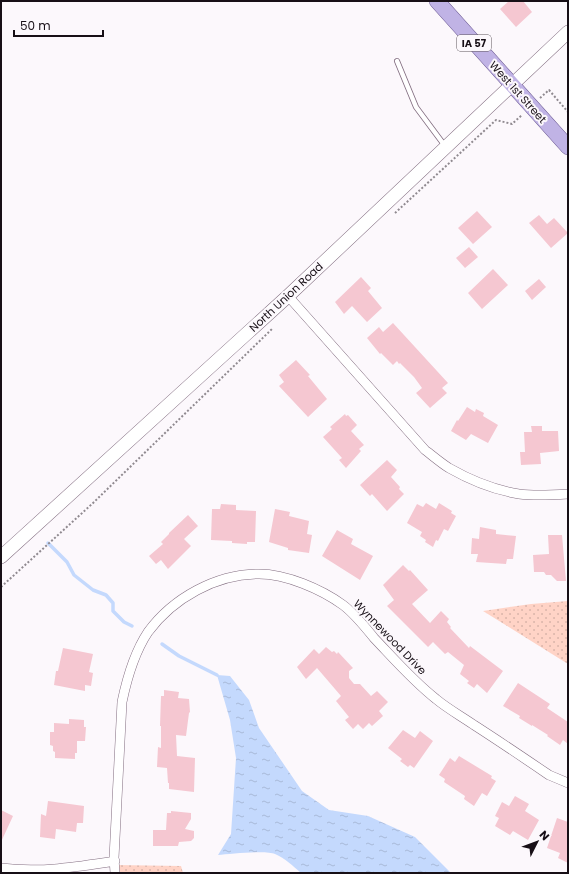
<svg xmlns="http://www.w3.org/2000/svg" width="569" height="874" font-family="Poppins,sans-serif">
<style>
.grass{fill:url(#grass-dots)}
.water{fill:url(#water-ripples)}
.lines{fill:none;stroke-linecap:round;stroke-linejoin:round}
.stream{stroke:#c4d9fd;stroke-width:3.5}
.building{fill:#f5c7d1}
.lane-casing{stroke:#836e81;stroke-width:6}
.street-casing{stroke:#836e81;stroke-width:10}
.secondary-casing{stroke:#836e81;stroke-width:14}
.primary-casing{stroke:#6a5891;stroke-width:16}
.path{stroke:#908a90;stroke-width:2;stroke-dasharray:2 2;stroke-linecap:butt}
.lane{stroke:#fff;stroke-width:4.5}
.street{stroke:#fff;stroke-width:9}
.secondary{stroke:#fff;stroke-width:13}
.primary{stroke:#c0b3e5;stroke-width:15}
.labels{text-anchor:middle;stroke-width:4;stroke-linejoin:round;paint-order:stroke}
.shield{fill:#fcf8fc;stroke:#5c555b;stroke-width:1}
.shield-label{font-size:10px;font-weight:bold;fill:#170f16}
.street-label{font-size:11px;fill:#170f16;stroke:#fcf8fc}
</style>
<defs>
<pattern id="grass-dots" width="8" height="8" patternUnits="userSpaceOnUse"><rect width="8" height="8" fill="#ffd3c6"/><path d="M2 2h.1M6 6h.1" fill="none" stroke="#dab4a9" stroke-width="1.8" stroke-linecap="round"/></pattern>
<pattern id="water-ripples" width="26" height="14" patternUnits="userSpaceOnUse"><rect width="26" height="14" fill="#c4d9fd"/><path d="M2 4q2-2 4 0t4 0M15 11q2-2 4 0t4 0" fill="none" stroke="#a8b9d8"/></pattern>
</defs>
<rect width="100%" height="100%" fill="#fcf8fc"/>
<path class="grass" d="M 568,601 L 568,664 L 483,611 L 531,604 Z
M 115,865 L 181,866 L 183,873 L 115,873 Z"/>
<path class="water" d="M 217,675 L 230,676 L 249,700 L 259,728 L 302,791 L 329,810 L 368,816 L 415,837 L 451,873 L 301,873 C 293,866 285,858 275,854 C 266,850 230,854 218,855 L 231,834 L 236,758 L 230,720 Z"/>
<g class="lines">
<path class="stream" d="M 48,543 L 67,562 L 74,575 L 93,590 L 106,595 L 113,603 L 113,611 L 124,622 L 132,626
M 162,644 L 179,656 L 217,675"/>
</g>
<path class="building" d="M 509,1 L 523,1 L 532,12 L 516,27 L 500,9 Z
M 477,211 L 492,227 L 473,244 L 458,228 Z
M 539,215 L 547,224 L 554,218 L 568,233 L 551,248 L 529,223 Z
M 469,247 L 478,257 L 465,268 L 456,258 Z
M 493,269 L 508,285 L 482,309 L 468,293 Z
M 361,277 L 371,288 L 368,291 L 382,308 L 367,322 L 352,306 L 344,314 L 335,302 Z
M 539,279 L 546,287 L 532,300 L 525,291 Z
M 393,323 L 448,383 L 442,388 L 447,393 L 430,408 L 416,393 L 422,388 L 414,377 L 400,363 L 399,364 L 397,361 L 393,365 L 381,353 L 380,354 L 367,338 L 379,327 L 383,332 Z
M 296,360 L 310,375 L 308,376 L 327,399 L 308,417 L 279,386 L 284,382 L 279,375 Z
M 467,407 L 475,412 L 476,409 L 484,413 L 483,416 L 498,425 L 488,443 L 471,434 L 466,440 L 451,431 L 457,420 L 458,421 Z
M 345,414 L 346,416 L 348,415 L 357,425 L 351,431 L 364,445 L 359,449 L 361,451 L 346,468 L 339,460 L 342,458 L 323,437 L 332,429 L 330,427 Z
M 531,426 L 542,426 L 542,431 L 558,431 L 559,451 L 540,453 L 541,464 L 521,465 L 520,452 L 525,452 L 524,432 L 532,432 Z
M 387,460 L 397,470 L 391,477 L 400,487 L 399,489 L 404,494 L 387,511 L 372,494 L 370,496 L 360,485 Z
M 426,503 L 436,509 L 439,503 L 452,511 L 451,513 L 456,516 L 448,531 L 444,529 L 438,541 L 436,540 L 433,547 L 425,542 L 426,540 L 420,536 L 422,532 L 407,523 L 417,504 L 423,507 Z
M 221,504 L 236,505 L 236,510 L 256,511 L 255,542 L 247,542 L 247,544 L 232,543 L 232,541 L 211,540 L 212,509 L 220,509 Z
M 275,509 L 290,512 L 289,516 L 309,521 L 307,534 L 312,535 L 309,553 L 288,550 L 288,548 L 269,542 Z
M 188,515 L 198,526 L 184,539 L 191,546 L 168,569 L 161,560 L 156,564 L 149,556 L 163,544 L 161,542 L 169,534 L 169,533 Z
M 480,527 L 496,530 L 496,534 L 516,536 L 513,559 L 507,559 L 506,564 L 476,562 L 478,554 L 471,554 L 472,538 L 479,539 Z
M 337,530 L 353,539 L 351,544 L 373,556 L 360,580 L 322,556 Z
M 548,535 L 562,535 L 566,581 L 557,581 L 551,575 L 546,575 L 544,572 L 534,572 L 533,555 L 549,554 Z
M 403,565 L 409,571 L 410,570 L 428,590 L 412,604 L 430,623 L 441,611 L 449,619 L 447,622 L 451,627 L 450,628 L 469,648 L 470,646 L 503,671 L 487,693 L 477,684 L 474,688 L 467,683 L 469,681 L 460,674 L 464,665 L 448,652 L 445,654 L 433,642 L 428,647 L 387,606 L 394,600 L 383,585 Z
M 326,647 L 332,652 L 334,651 L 337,654 L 338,652 L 353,668 L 349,671 L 349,678 L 354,684 L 360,684 L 371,696 L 377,691 L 388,702 L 379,711 L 383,716 L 372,726 L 369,723 L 363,729 L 358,724 L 353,729 L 345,720 L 349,717 L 336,701 L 341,696 L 317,668 L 306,679 L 297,667 L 314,649 L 319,654 Z
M 63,648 L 93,654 L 89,672 L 93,673 L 91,686 L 85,685 L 85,691 L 54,685 L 56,671 L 58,671 Z
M 518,683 L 550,704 L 547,708 L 568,722 L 568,744 L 563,740 L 560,745 L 547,736 L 548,735 L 532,725 L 532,726 L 519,718 L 520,716 L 503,706 Z
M 164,690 L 179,692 L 178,698 L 189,699 L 190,712 L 189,713 L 186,736 L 176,735 L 177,756 L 195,758 L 194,792 L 169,789 L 169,783 L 168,783 L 167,768 L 157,767 L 158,747 L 161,748 L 161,726 L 160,726 L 161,696 L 164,696 Z
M 69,719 L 84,720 L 84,727 L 86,727 L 85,741 L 77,741 L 77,753 L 75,753 L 75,759 L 55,758 L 55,752 L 53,751 L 53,746 L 50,745 L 50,732 L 54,732 L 54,723 L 69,724 Z
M 403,730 L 415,738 L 420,731 L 433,741 L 414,768 L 410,765 L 408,767 L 400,761 L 402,759 L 388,748 Z
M 459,756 L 492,776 L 491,778 L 496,781 L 487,796 L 482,793 L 474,806 L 464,799 L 465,796 L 444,782 L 445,779 L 439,775 L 450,758 L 455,762 Z
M 515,796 L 529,804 L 525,811 L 539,820 L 528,840 L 513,831 L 510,835 L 495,826 L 499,818 L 495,816 L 502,802 L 509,806 Z
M 48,801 L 84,806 L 83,823 L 77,823 L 76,832 L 56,829 L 55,839 L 40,837 L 41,814 L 46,816 Z
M 1,810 L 13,816 L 1,842 Z
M 171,811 L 191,813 L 191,819 L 185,829 L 194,831 L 194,838 L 191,841 L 179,842 L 178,846 L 153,846 L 153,830 L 166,830 L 167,813 L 171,813 Z
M 557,818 L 568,822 L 568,863 L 558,858 L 560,853 L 547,848 Z"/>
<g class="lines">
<defs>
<path id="lane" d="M 397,61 L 416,107 L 445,146"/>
<path id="street" d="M 288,296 L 425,450 C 433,456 441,463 449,468 C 470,480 495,490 519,494 C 535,496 552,495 568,494
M 1,868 C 39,873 77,867 115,861
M 115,873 L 114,858 L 122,702 C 127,678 134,653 148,632 C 173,598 216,574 259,574 C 286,574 321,589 343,605 C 355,614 365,627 374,638 C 394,659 413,681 436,699 C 448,709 461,716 474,725 C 499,741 524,758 549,775 L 568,783"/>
<path id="secondary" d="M 1,557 L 288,296 L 568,32"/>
<path id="primary" d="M 437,1 L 568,147"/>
</defs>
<use href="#lane" class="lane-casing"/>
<use href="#street" class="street-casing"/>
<use href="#secondary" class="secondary-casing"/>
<use href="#primary" class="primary-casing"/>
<path class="path" d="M 540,98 L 549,90 L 568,112
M 395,213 L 496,120 L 512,124 L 522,115
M 1,587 L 92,504 L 273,328"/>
<use href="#lane" class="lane"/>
<use href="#street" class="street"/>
<use href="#secondary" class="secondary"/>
<use href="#primary" class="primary"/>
</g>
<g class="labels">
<rect class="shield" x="457" y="35" width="34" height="16" rx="3"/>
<g class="shield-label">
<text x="474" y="47">IA 57</text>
</g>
<g class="street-label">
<text transform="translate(518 92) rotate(48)" y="4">West 1st Street</text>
<text transform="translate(286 297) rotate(-43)" y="4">North Union Road</text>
<text transform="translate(390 637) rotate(46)" y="4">Wynnewood Drive</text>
</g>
</g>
<rect width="569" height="874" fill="none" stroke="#170f16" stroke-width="4"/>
<g transform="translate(537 842) rotate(48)" stroke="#fcf8fc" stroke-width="3" paint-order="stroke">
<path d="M0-3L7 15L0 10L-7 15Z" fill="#170f16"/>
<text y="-6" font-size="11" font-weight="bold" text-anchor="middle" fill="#170f16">N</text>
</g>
<path d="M14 30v6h89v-6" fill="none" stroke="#170f16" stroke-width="2"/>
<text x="20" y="30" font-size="12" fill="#170f16" stroke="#fcf8fc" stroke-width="3" paint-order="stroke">50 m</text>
</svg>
